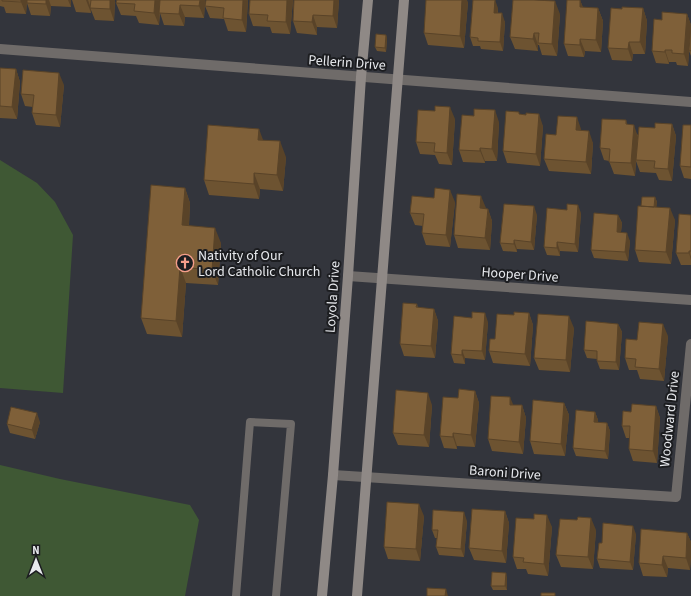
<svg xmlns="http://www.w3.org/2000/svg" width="691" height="596" font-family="'Source Sans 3',sans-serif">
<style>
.green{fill:#3f5834}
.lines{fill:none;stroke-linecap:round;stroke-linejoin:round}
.service{stroke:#6f6b69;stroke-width:8}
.minor{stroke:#6f6b69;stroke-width:10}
.secondary{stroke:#8f8986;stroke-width:10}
.wall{fill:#6d5331}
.shaded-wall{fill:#594328}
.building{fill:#7f6039;stroke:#594328}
.labels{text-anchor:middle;stroke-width:4;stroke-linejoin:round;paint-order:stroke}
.street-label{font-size:14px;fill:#e7e9ed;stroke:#1c1d20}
.poi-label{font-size:14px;fill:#e7e9ed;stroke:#1c1d20;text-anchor:start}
</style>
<rect width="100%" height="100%" fill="#33353c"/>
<path class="green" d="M 0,160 L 37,183 L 55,202 L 73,235 L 63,393 L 0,388 Z
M 0,465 L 60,479 L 190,505 L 199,520 L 185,596 L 0,596 Z"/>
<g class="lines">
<path class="service" d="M 236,596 L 250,422 L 291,424 L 276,596"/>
<path class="minor" d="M 0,49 L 691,102
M 348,276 L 691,300
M 333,475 L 676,497 L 691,344"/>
<path class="secondary" d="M 322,596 L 333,475 L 348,276 L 361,77 L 368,0
M 357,596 C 371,397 390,199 404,0"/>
</g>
<path class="wall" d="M 0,0 L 27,0 L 26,14 L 6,13 L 4,7 L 0,6 Z
M 27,0 L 71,0 L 71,7 L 51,6 L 50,16 L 31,15 L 27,3 Z
M 72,0 L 115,0 L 114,21 L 95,20 L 91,10 L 91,13 L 76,12 Z
M 205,0 L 204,18 L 185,17 L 184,26 L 164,25 L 160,13 L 159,25 L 139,23 L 136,16 L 121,15 L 116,3 Z
M 248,0 L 246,32 L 228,31 L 224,19 L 210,18 L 205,6 Z
M 293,0 L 290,34 L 272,33 L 270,27 L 253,26 L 249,14 Z
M 339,0 L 337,28 L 317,27 L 317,35 L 297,33 L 293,21 Z
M 580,0 L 583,8 L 598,8 L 603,21 L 601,52 L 585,51 L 584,57 L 568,56 L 564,44 Z
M 468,2 L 464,48 L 428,45 L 424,33 Z
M 498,8 L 498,13 L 505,22 L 503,51 L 481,49 L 480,46 L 473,46 L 470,37 Z
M 643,8 L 647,21 L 645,54 L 633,54 L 632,61 L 612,60 L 608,48 L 622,9 Z
M 560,14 L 557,56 L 542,55 L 539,45 L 538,45 L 538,51 L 515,49 L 510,37 Z
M 687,14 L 691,25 L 691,56 L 689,51 L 688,66 L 677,65 L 676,62 L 669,62 L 669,64 L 656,63 L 652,51 L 662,20 Z
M 386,35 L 387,39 L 386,52 L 377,51 L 375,47 Z
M 0,68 L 16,69 L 20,82 L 17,119 L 0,118 Z
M 64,85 L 60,127 L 36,125 L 32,113 L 33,107 L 25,106 L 21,94 Z
M 520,114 L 526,115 L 543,126 L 540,166 L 507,163 L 503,151 Z
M 455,119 L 452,165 L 439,164 L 435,155 L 420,154 L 416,142 Z
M 626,120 L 627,124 L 638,135 L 655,128 L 672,124 L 676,136 L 672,181 L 659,180 L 656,173 L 640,172 L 636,161 L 635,176 L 614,174 L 609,161 L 604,160 L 600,148 Z
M 499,122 L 497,161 L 485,161 L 485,163 L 463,162 L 459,150 Z
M 691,125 L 691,179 L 684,178 L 680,166 Z
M 581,129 L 581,131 L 593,143 L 591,174 L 549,171 L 544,159 L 556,135 Z
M 286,157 L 283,191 L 260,189 L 259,199 L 209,195 L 204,180 Z
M 185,188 L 190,203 L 189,226 L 221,243 L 218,285 L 186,283 L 182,337 L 147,334 L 141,318 Z
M 655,197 L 657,202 L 656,207 L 675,220 L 671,264 L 639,262 L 635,250 Z
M 455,202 L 450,247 L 426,245 L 422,233 L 423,226 L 415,225 L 410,213 Z
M 486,208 L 486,209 L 488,209 L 492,221 L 490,250 L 458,248 L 454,235 Z
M 581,213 L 578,252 L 560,251 L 560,256 L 547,255 L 544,247 Z
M 537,215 L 534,250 L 517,249 L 517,252 L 503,251 L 500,243 Z
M 618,215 L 622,223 L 621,232 L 630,241 L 628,261 L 594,258 L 591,250 Z
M 691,215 L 691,265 L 681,265 L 676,253 Z
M 417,304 L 418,308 L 434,309 L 438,321 L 435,358 L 404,356 L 400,344 Z
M 529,313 L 533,325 L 530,366 L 493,363 L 489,351 L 495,339 Z
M 488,322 L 485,360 L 465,358 L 465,364 L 454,363 L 451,354 Z
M 618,324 L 622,332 L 619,370 L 600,369 L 597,361 L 597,359 L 587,358 L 584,350 Z
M 574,328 L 570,372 L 539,370 L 534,358 Z
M 668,336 L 664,381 L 640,379 L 637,370 L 629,370 L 625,358 L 637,340 Z
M 475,391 L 479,403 L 475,447 L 457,446 L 457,449 L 444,448 L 440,436 L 458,398 Z
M 564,403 L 569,415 L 565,456 L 534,454 L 530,441 Z
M 432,405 L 429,447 L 398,445 L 393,433 Z
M 513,405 L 522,405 L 526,418 L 523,454 L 492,451 L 488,439 Z
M 656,406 L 660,418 L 657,463 L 633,461 L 629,449 L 630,438 L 626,438 L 622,426 L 631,412 Z
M 595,412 L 598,420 L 598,422 L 607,423 L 610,431 L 608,459 L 576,456 L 573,448 Z
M 40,422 L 35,439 L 10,433 L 7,424 Z
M 505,511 L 509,523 L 506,563 L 474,560 L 469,548 Z
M 424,516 L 420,561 L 388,559 L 384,547 Z
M 534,519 L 552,527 L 548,576 L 528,574 L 526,569 L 517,569 L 513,557 Z
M 467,521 L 464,557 L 439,555 L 436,547 L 437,538 L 435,538 L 432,530 Z
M 596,530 L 593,569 L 561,567 L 556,555 Z
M 687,533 L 691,542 L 691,556 L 690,570 L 668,568 L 667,577 L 643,576 L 639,563 Z
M 636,534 L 633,570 L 600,568 L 597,559 L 602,543 Z
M 507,577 L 507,590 L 493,590 L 491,586 Z"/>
<path class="shaded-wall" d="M 21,0 L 27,0 L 26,14 L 21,2 Z
M 46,0 L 49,0 L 51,6 L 50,16 L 46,4 Z
M 68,0 L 71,0 L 71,7 Z
M 86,0 L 88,0 L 91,9 L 91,13 Z
M 110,0 L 115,0 L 114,21 L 110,9 Z
M 155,0 L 160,0 L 159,25 L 154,13 Z
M 200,0 L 205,0 L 204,18 L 199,6 Z
M 243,0 L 248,0 L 246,32 L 242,20 Z
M 287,0 L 293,0 L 290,34 L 286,22 Z
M 334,0 L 339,0 L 337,28 L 333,16 Z
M 462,0 L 467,0 L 468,2 L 464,48 L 460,36 Z
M 495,0 L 498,8 L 497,21 L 494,13 Z
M 580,0 L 585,12 L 580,7 Z
M 555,1 L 560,14 L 557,56 L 552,44 Z
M 180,5 L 185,17 L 184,26 L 179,14 Z
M 598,8 L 603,21 L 601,52 L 596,40 Z
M 643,8 L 647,21 L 645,54 L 640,42 Z
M 502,13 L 505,22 L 503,51 L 500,42 Z
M 687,14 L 691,25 L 688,66 L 684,54 Z
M 313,15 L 317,27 L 317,35 L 312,22 Z
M 534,33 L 538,45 L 538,51 L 533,39 Z
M 386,35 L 387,39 L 386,52 L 385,48 Z
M 580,39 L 585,51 L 584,57 L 580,45 Z
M 629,42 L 633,54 L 632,61 L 628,49 Z
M 665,50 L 669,62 L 669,64 L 665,52 Z
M 16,69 L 20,82 L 17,119 L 12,107 Z
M 59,73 L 64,85 L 60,127 L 56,115 Z
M 450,107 L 455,119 L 452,165 L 447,153 Z
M 495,110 L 499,122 L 497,161 L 492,149 Z
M 539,114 L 543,126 L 540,166 L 536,154 Z
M 577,117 L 581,129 L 580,142 L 576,130 Z
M 672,124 L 676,136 L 672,181 L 668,169 Z
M 634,125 L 638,137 L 636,160 L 636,161 L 635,176 L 631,163 Z
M 259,129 L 265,145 L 258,140 Z
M 589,131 L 593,143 L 591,174 L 586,162 Z
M 280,141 L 286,157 L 283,191 L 277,175 Z
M 480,148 L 485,161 L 485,163 L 480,151 Z
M 254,173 L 260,189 L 259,199 L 254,184 Z
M 185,188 L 190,203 L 188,241 L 182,225 Z
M 450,190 L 455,202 L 450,247 L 446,235 Z
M 481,196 L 486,208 L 485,220 L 480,208 Z
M 655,197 L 657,202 L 656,213 L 654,209 Z
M 578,205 L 581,213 L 578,252 L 575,244 Z
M 534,206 L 537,215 L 534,250 L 531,242 Z
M 670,208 L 675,220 L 671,264 L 666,252 Z
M 488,209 L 492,221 L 490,250 L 485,238 Z
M 618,215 L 622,223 L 620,240 L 617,232 Z
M 215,228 L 221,243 L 218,285 L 212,270 Z
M 627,233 L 630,241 L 628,261 L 625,252 Z
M 514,240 L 517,249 L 517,252 L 514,244 Z
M 557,242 L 560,251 L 560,256 L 557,248 Z
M 689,251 L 691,257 L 691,260 L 689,253 Z
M 180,267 L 186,283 L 182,337 L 176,321 Z
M 434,309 L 438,321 L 435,358 L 431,346 Z
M 485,313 L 488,322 L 485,360 L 482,351 Z
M 529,313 L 533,325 L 530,366 L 525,354 Z
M 569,316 L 574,328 L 570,372 L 566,360 Z
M 618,324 L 622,332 L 619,370 L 616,362 Z
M 663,324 L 668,336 L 664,381 L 659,369 Z
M 462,350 L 465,358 L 465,364 L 462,355 Z
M 475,391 L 479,403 L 475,447 L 471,435 Z
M 428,393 L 432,405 L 429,447 L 424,435 Z
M 510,397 L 515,409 L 510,405 Z
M 564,403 L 569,415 L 565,456 L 561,444 Z
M 522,405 L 526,418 L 523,454 L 519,442 Z
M 656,406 L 660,418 L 657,463 L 653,451 Z
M 595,412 L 598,420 L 597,430 L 594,422 Z
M 37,413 L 40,422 L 35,439 L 32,430 Z
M 607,423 L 610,431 L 608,459 L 605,451 Z
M 453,433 L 457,446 L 457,449 L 453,437 Z
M 419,504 L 424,516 L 420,561 L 416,549 Z
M 505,511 L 509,523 L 506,563 L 502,551 Z
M 464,512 L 467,521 L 464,557 L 461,549 Z
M 547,515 L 552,527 L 548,576 L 544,564 Z
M 591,518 L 596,530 L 593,569 L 588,557 Z
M 633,526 L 636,534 L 633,570 L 630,562 Z
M 687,533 L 691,542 L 691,556 L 690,570 L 686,558 Z
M 663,556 L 668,568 L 667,577 L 662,565 Z
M 506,573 L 507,577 L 507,590 L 505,586 Z
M 446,589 L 448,596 L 445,596 Z"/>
<path class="building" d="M 2,0 L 21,0 L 21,2 L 2,1 Z
M 27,0 L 46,0 L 46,4 L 27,3 Z
M 91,0 L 110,0 L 110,9 L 90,8 Z
M 117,0 L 155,0 L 154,13 L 134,11 L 135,4 L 116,3 Z
M 160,0 L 200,0 L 199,6 L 180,5 L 179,14 L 159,13 Z
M 206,0 L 243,0 L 242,20 L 223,18 L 224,8 L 205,6 Z
M 250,0 L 287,0 L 286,22 L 267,21 L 268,15 L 249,14 Z
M 294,0 L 334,0 L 333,16 L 313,15 L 312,22 L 293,21 Z
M 426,0 L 462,0 L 460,36 L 424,33 Z
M 473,0 L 495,0 L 494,13 L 502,13 L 500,42 L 478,41 L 478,38 L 470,37 Z
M 513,0 L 534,0 L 555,1 L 552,44 L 538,43 L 539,33 L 534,33 L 533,39 L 510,37 Z
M 567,0 L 580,0 L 580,7 L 598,8 L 596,40 L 580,39 L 580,45 L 564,44 Z
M 622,7 L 643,8 L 640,42 L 629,42 L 628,49 L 608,48 L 611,8 L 622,9 Z
M 662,12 L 687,14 L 684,54 L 672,53 L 672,50 L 665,50 L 665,52 L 652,51 L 654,19 L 662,20 Z
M 691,25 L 691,51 L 689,50 Z
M 376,34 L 386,35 L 385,48 L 375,47 Z
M 0,68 L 16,69 L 12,107 L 0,106 Z
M 23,70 L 59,73 L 56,115 L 32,113 L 34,95 L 21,94 Z
M 435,106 L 450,107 L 447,153 L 434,152 L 435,143 L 416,142 L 418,110 L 435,111 Z
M 474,109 L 495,110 L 492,149 L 480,148 L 480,151 L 459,150 L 462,115 L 474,116 Z
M 506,111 L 519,112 L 519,114 L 526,115 L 526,113 L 539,114 L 536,154 L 503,151 Z
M 558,116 L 577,117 L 576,130 L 589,131 L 586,162 L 544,159 L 546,134 L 556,135 Z
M 602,119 L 626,120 L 626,124 L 634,125 L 631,163 L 609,162 L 610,149 L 600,148 Z
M 655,123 L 672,124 L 668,169 L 654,168 L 655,161 L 636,160 L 639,127 L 655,128 Z
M 208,125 L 259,129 L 258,140 L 280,141 L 277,175 L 254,173 L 254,184 L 204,180 Z
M 683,125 L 691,125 L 691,167 L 680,166 Z
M 151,185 L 185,188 L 182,225 L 215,228 L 212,270 L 180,267 L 176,321 L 141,318 Z
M 435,188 L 450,190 L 446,235 L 422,233 L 424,214 L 410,213 L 412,196 L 434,198 Z
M 457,194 L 481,196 L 480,208 L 488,209 L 485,238 L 454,235 Z
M 642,197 L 655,197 L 654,207 L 641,206 Z
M 504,204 L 534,206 L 531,242 L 514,240 L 514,244 L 500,243 Z
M 567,204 L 578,205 L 575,244 L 557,242 L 557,248 L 544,247 L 547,208 L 567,210 Z
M 638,206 L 670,208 L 666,252 L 635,250 Z
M 594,213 L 618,215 L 617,232 L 627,233 L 625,252 L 591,250 Z
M 679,214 L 691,215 L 691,251 L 689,251 L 689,253 L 676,253 Z
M 403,303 L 417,304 L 416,307 L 434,309 L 431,346 L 400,344 Z
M 472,312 L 485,313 L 482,351 L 462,350 L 462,355 L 451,354 L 454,316 L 472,318 Z
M 514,312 L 529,313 L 525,354 L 489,351 L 490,339 L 495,339 L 497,314 L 514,315 Z
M 538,314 L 569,316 L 566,360 L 534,358 Z
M 586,321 L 618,324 L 616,362 L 597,361 L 597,351 L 584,350 Z
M 639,322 L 663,324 L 659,369 L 635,367 L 636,359 L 625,358 L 626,339 L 637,340 Z
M 459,389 L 475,391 L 471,435 L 453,433 L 453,437 L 440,436 L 443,397 L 458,398 Z
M 396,390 L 428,393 L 424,435 L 393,433 Z
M 491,396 L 510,397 L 510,405 L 522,405 L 519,442 L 488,439 Z
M 533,400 L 564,403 L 561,444 L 530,441 Z
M 632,404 L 656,406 L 653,451 L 629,449 L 630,426 L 622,426 L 623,411 L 631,412 Z
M 11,407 L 37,413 L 32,430 L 7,424 Z
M 576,410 L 595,412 L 594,422 L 607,423 L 605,451 L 573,448 Z
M 387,502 L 419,504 L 416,549 L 384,547 Z
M 472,509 L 505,511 L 502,551 L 469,548 Z
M 433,510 L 464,512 L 461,549 L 436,547 L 438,530 L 432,530 Z
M 534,514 L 547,515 L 544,564 L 523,562 L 524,558 L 513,557 L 516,518 L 534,519 Z
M 578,517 L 591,518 L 588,557 L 556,555 L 560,519 L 577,520 Z
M 603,523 L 633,526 L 630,562 L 597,559 L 599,543 L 602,543 Z
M 641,529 L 687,533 L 686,558 L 663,556 L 662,565 L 639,563 Z
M 492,572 L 506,573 L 505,586 L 491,586 Z
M 427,588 L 446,589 L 445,596 L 427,596 Z
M 541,593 L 555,593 L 555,596 L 541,596 Z"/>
<defs>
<symbol id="church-ring" viewBox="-11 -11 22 22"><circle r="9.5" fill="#1c1d20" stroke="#f49e8a" stroke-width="1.5"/><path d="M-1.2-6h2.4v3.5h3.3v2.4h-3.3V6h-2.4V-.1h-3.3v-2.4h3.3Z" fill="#f49e8a"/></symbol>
</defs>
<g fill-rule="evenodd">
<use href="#church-ring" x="175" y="253" width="20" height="20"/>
</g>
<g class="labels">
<g class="street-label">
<text transform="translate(347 62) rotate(4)" y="5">Pellerin Drive</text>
<text transform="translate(520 274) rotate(4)" y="5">Hooper Drive</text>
<text transform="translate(332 297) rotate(-86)" y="5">Loyola Drive</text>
<text transform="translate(669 419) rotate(-84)" y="5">Woodward Drive</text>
<text transform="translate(505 472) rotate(4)" y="5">Baroni Drive</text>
</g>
<g class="poi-label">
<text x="198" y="260">Nativity of Our<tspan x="198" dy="16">Lord Catholic Church</tspan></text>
</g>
</g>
<g transform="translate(36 560)" stroke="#1c1d20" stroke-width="3" paint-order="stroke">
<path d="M0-3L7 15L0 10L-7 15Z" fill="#e7e9ed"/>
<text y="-6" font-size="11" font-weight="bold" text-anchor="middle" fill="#e7e9ed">N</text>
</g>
</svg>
